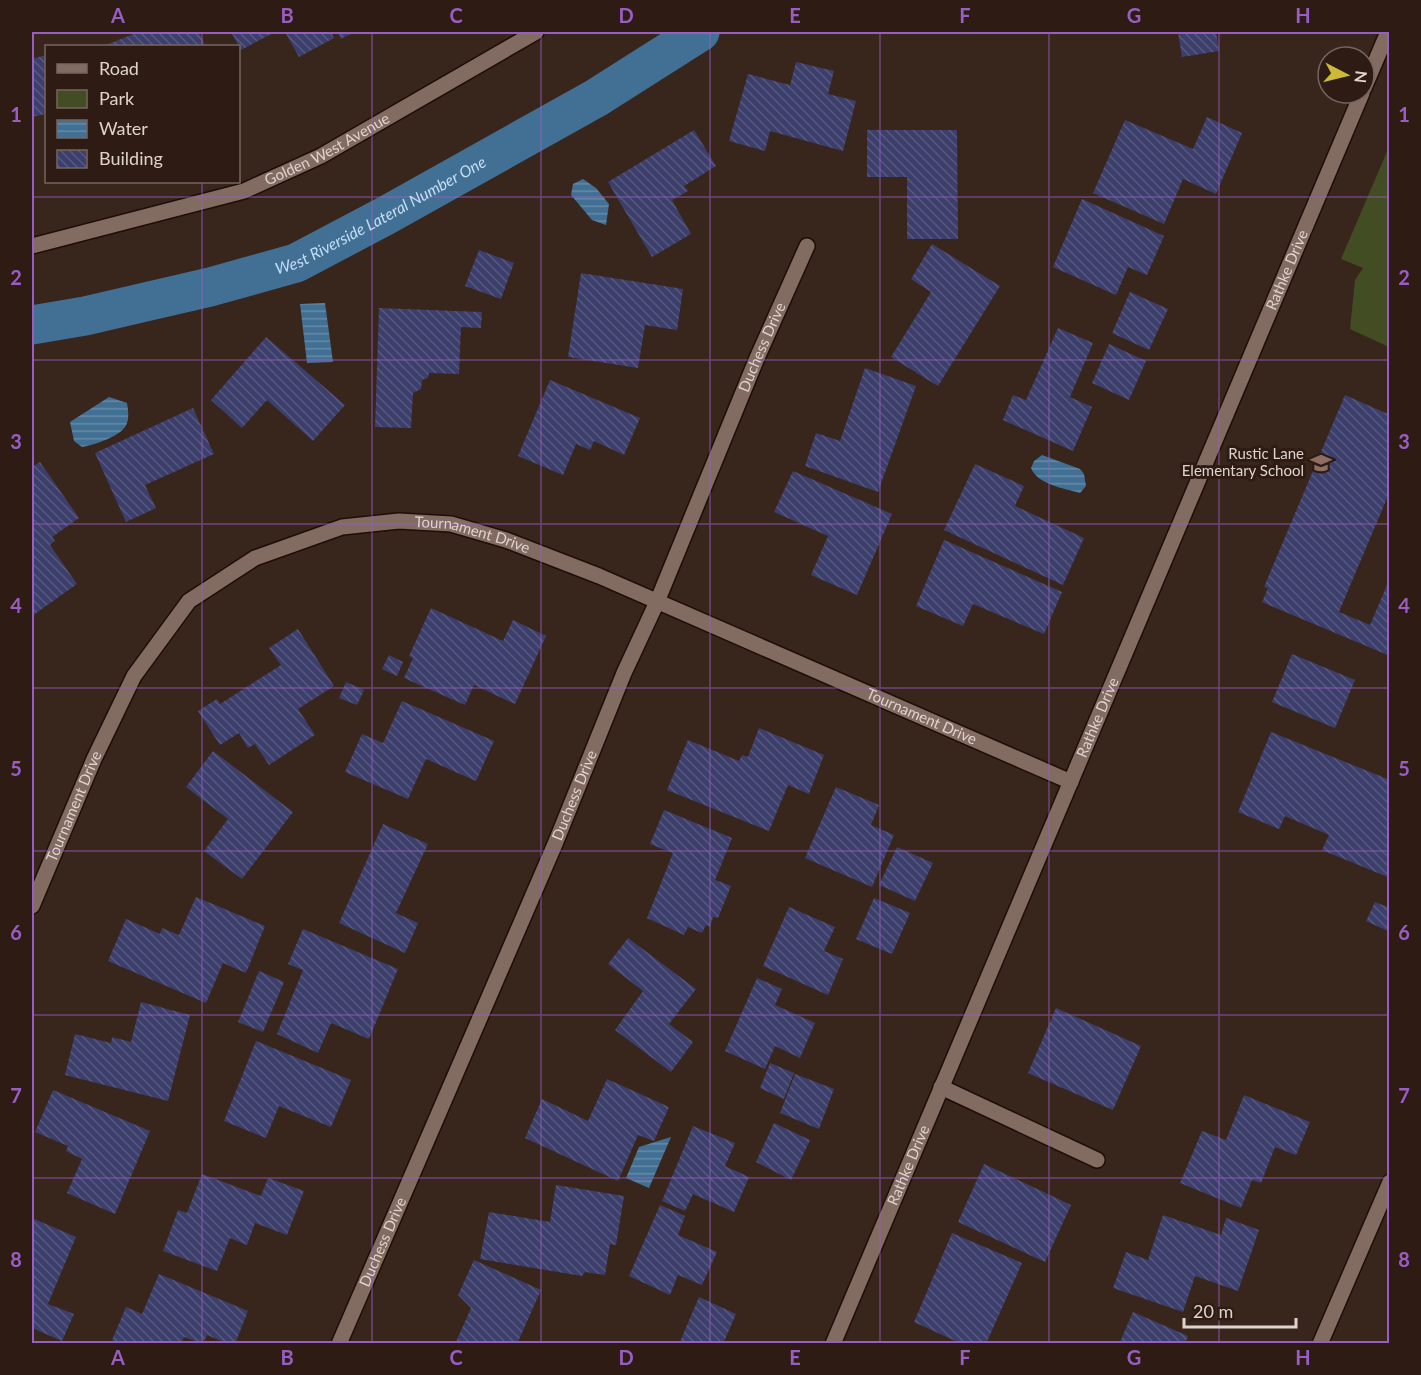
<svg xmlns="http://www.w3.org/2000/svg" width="1421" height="1375" font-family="Lato,sans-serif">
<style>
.green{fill:#424d23}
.water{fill:url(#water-rules)}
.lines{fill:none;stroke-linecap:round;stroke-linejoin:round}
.canal{stroke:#427094;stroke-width:39}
.building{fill:url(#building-back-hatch)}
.service-casing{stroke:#1f0e07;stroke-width:18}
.minor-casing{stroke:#1f0e07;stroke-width:18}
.service{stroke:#826c62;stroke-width:15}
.minor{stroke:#826c62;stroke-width:15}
.grid{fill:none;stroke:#995ec3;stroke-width:1.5;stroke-opacity:0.55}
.labels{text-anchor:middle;stroke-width:6;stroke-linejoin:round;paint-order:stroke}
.street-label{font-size:15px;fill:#dfd3cd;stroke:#2e1c14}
.poi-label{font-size:15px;fill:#dfd3cd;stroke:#2e1c14;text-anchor:end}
.water-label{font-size:16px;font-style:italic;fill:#c3def5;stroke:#2e1c14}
.neatline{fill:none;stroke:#995ec3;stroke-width:2}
.grid-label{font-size:20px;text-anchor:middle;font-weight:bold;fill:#995ec3}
</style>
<defs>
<pattern id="water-rules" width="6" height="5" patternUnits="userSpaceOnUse" patternTransform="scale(1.5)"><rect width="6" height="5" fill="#427094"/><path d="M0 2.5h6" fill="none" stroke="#668aa6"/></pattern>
<pattern id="building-back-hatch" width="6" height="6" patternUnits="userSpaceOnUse" patternTransform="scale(1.5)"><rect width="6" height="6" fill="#3c3e6b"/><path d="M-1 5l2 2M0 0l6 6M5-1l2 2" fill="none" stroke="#58597f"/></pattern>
</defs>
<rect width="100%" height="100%" fill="#38261d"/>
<path class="green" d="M 1389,147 L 1389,347 L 1350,329 L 1355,280 L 1363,268 L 1341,259 Z"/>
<path class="water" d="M 583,179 L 596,188 L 609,204 L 606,225 L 592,220 L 571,195 L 573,184 Z
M 325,303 L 333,362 L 307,363 L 300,304 Z
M 109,397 L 127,403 C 128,410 130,420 125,427 C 118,437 94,445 82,447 L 74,441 L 70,422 Z
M 1042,455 L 1080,469 L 1084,474 L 1086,486 L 1080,493 C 1064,488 1038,485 1031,468 L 1034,461 Z
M 671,1137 L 649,1188 L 626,1178 L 639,1147 Z"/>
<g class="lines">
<path class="canal" id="s1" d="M 32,325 L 85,316 L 210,287 L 296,263 L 385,216 L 596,98 L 700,32"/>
</g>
<path class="building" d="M 139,32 L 199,32 L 205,46 L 103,46 Z
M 231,32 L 275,32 L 241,50 Z
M 285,32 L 331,32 L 334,38 L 299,57 Z
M 337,32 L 354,32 L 341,39 Z
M 1178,32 L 1216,32 L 1219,51 L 1182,57 Z
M 46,55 L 46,114 L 32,117 L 32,59 Z
M 796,62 L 834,71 L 828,94 L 856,101 L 843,151 L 770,131 L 765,151 L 729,141 L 748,74 L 790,85 Z
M 1207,117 L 1242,133 L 1216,194 L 1183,179 L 1164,224 L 1093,193 L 1125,120 L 1193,149 Z
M 694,130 L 716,166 L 684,186 L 688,191 L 672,200 L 691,234 L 652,257 L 608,182 Z
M 867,130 L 957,130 L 958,239 L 907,239 L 907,177 L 867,177 Z
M 1082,199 L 1164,236 L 1147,275 L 1128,267 L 1116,295 L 1053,267 Z
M 932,244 L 1000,286 L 938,386 L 891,357 L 931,292 L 911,279 Z
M 479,250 L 514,263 L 501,299 L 465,286 Z
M 581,273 L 683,289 L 677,330 L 645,325 L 638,368 L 568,357 Z
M 1130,292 L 1168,309 L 1149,350 L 1112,333 Z
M 379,308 L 482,312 L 481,328 L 461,327 L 459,374 L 429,373 L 428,378 L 422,380 L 421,389 L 413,393 L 411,428 L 375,427 Z
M 1058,328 L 1093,343 L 1070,397 L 1092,407 L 1073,451 L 1003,420 L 1013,395 L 1026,400 Z
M 266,337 L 345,405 L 313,441 L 267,400 L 242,428 L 211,400 Z
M 1109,344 L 1146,361 L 1129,400 L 1092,383 Z
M 865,368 L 916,386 L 878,492 L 805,466 L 816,433 L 840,441 Z
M 550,380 L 640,418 L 624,455 L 594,441 L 590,450 L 576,444 L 563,475 L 518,456 Z
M 1345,395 L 1390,415 L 1390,491 L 1339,612 L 1370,625 L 1390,578 L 1390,656 L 1262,602 L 1268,588 L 1264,587 Z
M 193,408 L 214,454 L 145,485 L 156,508 L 126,522 L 95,453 Z
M 40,462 L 79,518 L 52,537 L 55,541 L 50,545 L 77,584 L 32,616 L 32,467 Z
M 975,464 L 1024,486 L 1015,506 L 1084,538 L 1063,585 L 944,530 Z
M 793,471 L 892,514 L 857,595 L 811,575 L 828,536 L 774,512 Z
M 944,540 L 1062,592 L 1044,634 L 973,604 L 963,626 L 916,606 Z
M 431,608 L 503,641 L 513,620 L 546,636 L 515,704 L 474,685 L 465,705 L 404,678 L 413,658 L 409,656 Z
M 298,629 L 334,686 L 298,709 L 315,735 L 269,765 L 255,744 L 248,748 L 239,733 L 220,745 L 198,711 L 217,699 L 220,704 L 281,665 L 269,648 Z
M 1292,654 L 1355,680 L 1335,728 L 1272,702 Z
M 389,655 L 403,662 L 397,676 L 382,669 Z
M 346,682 L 364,690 L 357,705 L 339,698 Z
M 402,701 L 494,741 L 476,781 L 426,759 L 408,799 L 345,772 L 362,734 L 383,743 Z
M 759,728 L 824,755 L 809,794 L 788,785 L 769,831 L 667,790 L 688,740 L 739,761 L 742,755 L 748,757 Z
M 1271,732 L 1390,780 L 1390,878 L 1322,850 L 1329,835 L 1285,816 L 1279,829 L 1238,812 Z
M 213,751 L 293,812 L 242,879 L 204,851 L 228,819 L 186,787 Z
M 836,787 L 879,805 L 871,825 L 894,835 L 872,887 L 805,858 Z
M 664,810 L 732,838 L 715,880 L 731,886 L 718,918 L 713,917 L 710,927 L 706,925 L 702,933 L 688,927 L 684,935 L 647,918 L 673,853 L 650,844 Z
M 383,824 L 428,844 L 396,913 L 418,923 L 405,953 L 339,923 Z
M 897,847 L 933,863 L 915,901 L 879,885 Z
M 196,897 L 265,926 L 246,973 L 223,963 L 206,1003 L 108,961 L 126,919 L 160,934 L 162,928 L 179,935 Z
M 874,898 L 910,913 L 892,954 L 856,939 Z
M 1375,902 L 1390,908 L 1390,932 L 1366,921 Z
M 789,907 L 835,927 L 824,951 L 843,959 L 828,995 L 763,966 Z
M 303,929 L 398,969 L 369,1039 L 331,1023 L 318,1053 L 277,1034 L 303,970 L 288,964 Z
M 628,938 L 696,989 L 669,1024 L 693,1042 L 671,1072 L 615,1030 L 643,991 L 608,964 Z
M 259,971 L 284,982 L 263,1032 L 238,1022 Z
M 757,978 L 782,989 L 775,1005 L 815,1023 L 800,1058 L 775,1046 L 765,1069 L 725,1051 Z
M 141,1002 L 190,1015 L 168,1101 L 65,1075 L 75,1034 L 111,1043 L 112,1037 L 131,1042 Z
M 1056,1008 L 1141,1046 L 1113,1110 L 1028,1073 Z
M 256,1041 L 351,1080 L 331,1127 L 279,1106 L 266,1138 L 224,1121 Z
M 770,1063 L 794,1073 L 784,1099 L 760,1088 Z
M 795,1074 L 834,1089 L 819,1129 L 780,1113 Z
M 607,1079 L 669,1107 L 654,1141 L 638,1135 L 618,1181 L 525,1138 L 542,1099 L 588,1121 Z
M 53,1090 L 150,1131 L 115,1214 L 67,1193 L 82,1159 L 66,1151 L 68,1146 L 35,1132 Z
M 1244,1095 L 1310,1122 L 1296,1155 L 1275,1147 L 1261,1183 L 1252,1180 L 1241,1208 L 1180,1183 L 1202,1131 L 1226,1140 Z
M 774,1123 L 810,1140 L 791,1180 L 756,1162 Z
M 693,1126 L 735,1143 L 725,1166 L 749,1177 L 734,1212 L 693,1194 L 685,1211 L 662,1201 Z
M 984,1164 L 1071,1205 L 1045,1262 L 958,1222 Z
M 202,1174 L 261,1196 L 268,1178 L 304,1191 L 287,1235 L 255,1223 L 247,1245 L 230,1238 L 217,1271 L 163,1251 L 178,1210 L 187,1213 Z
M 556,1185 L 624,1196 L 616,1245 L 610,1244 L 605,1275 L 585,1272 L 582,1276 L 480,1259 L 489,1212 L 550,1222 Z
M 660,1205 L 685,1216 L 678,1235 L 717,1252 L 702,1285 L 678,1275 L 670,1295 L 629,1276 Z
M 1163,1215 L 1221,1235 L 1226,1218 L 1259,1230 L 1238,1291 L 1195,1276 L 1183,1312 L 1113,1288 L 1126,1252 L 1148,1260 Z
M 32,1218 L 76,1237 L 48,1304 L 74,1314 L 62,1341 L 32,1328 Z
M 952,1233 L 1022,1263 L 986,1344 L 962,1344 L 914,1322 Z
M 474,1260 L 541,1290 L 517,1344 L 455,1344 L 471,1308 L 458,1295 Z
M 159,1274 L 248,1311 L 235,1344 L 228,1344 L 207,1335 L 203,1344 L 184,1337 L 181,1344 L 120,1344 L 112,1340 L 126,1307 L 142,1314 Z
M 699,1297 L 736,1314 L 723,1344 L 679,1344 Z
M 1133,1312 L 1188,1336 L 1185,1344 L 1119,1344 Z"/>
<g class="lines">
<defs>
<path id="service" d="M 941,1087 L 1097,1160"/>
<g id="minor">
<path d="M 1364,88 L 1388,32"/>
<path id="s2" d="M 32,246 L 244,191 L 321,156 L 536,32"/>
<path id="s3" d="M 32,906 L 94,759 L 134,676 L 189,601 L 255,558 L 342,527 L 399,521 L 451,524 L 506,540 L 599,576 L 1071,782"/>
<path id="s4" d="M 339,1344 L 555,844 L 624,673 L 657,602 L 757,358 L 807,246"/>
<path id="s5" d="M 833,1344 L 1362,93"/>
<path d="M 1320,1344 L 1390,1182"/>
</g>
</defs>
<use href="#service" class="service-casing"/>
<use href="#minor" class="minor-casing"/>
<use href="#service" class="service"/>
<use href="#minor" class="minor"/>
</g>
<path class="grid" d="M 202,32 L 202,46M 372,32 L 372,1344M 541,32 L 541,1344M 710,32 L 710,1344M 880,32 L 880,1344M 1049,32 L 1049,1344M 1219,32 L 1219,1344M 202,182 L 202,1344M 32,197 L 1390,197M 32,360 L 1390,360M 32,524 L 1390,524M 32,688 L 1390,688M 32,851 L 1390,851M 32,1015 L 1390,1015M 32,1178 L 1390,1178"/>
<defs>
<symbol id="school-bare" viewBox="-9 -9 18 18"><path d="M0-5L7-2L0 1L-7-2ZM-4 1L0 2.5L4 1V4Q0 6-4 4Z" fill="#8d6e63" stroke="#2e1c14" stroke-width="2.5" paint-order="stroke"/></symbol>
</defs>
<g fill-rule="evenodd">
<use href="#school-bare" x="1306" y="448" width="30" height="30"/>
</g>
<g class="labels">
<g class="street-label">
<text dy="5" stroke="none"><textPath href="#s2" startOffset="312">Golden West Avenue</textPath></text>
<text dy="5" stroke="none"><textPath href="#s5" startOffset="1166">Rathke Drive</textPath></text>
<text dy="5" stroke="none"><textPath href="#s4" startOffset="1083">Duchess Drive</textPath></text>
<text dy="5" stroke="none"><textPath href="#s3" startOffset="648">Tournament Drive</textPath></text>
<text dy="5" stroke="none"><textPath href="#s3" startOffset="1134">Tournament Drive</textPath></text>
<text dy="5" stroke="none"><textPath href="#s5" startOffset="680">Rathke Drive</textPath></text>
<text dy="5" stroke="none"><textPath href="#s4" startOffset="597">Duchess Drive</textPath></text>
<text dy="5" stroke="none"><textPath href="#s3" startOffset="108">Tournament Drive</textPath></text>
<text dy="5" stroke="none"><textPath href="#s5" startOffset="194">Rathke Drive</textPath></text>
<text dy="5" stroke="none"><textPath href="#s4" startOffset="111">Duchess Drive</textPath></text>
</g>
<g class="poi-label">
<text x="1304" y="459">Rustic Lane<tspan x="1304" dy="17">Elementary School</tspan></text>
</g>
<g class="water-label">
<text dy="6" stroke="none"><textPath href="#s1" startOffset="368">West Riverside Lateral Number One</textPath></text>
</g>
</g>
<rect width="1421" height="1375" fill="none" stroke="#2e1c14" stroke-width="66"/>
<rect x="45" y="45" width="195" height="138" fill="#2e1c14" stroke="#75655e" stroke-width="1.5"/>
<rect x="57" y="64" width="30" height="9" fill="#826c62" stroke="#75655e" stroke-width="1.5"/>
<text x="99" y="75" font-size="18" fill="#dfd3cd">Road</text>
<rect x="57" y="90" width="30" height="18" fill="#424d23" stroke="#75655e" stroke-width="1.5"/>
<text x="99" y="105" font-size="18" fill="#dfd3cd">Park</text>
<rect x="57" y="120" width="30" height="18" fill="url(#water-rules)" stroke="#75655e" stroke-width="1.5"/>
<text x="99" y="135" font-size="18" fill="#dfd3cd">Water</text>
<rect x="57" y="150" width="30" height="18" fill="url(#building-back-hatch)" stroke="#75655e" stroke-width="1.5"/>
<text x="99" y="165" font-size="18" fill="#dfd3cd">Building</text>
<g transform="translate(1346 75) rotate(97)"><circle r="28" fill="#2e1c14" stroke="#75655e" stroke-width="1.5"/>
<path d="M0-4.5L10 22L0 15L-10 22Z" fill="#cdb938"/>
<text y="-9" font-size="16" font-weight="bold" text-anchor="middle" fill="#dfd3cd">N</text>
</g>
<path d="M1184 1318v9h112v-9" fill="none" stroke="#dfd3cd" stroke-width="3"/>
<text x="1193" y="1318" font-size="18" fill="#dfd3cd" stroke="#2e1c14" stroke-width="4.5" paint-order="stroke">20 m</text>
<rect x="33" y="33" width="1355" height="1309" class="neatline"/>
<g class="grid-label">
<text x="118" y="23">A</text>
<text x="287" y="23">B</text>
<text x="456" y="23">C</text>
<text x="626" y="23">D</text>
<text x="795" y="23">E</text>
<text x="965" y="23">F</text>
<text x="1134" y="23">G</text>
<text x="1303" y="23">H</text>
<text x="16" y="122">1</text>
<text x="1404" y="122">1</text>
<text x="16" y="285">2</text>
<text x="1404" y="285">2</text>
<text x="16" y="449">3</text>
<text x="1404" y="449">3</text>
<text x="16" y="613">4</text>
<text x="1404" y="613">4</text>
<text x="16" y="776">5</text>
<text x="1404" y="776">5</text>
<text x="16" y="940">6</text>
<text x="1404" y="940">6</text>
<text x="16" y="1103">7</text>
<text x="1404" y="1103">7</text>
<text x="16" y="1267">8</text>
<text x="1404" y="1267">8</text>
<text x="118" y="1365">A</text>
<text x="287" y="1365">B</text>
<text x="456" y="1365">C</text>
<text x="626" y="1365">D</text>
<text x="795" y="1365">E</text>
<text x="965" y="1365">F</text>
<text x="1134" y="1365">G</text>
<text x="1303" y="1365">H</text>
</g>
</svg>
